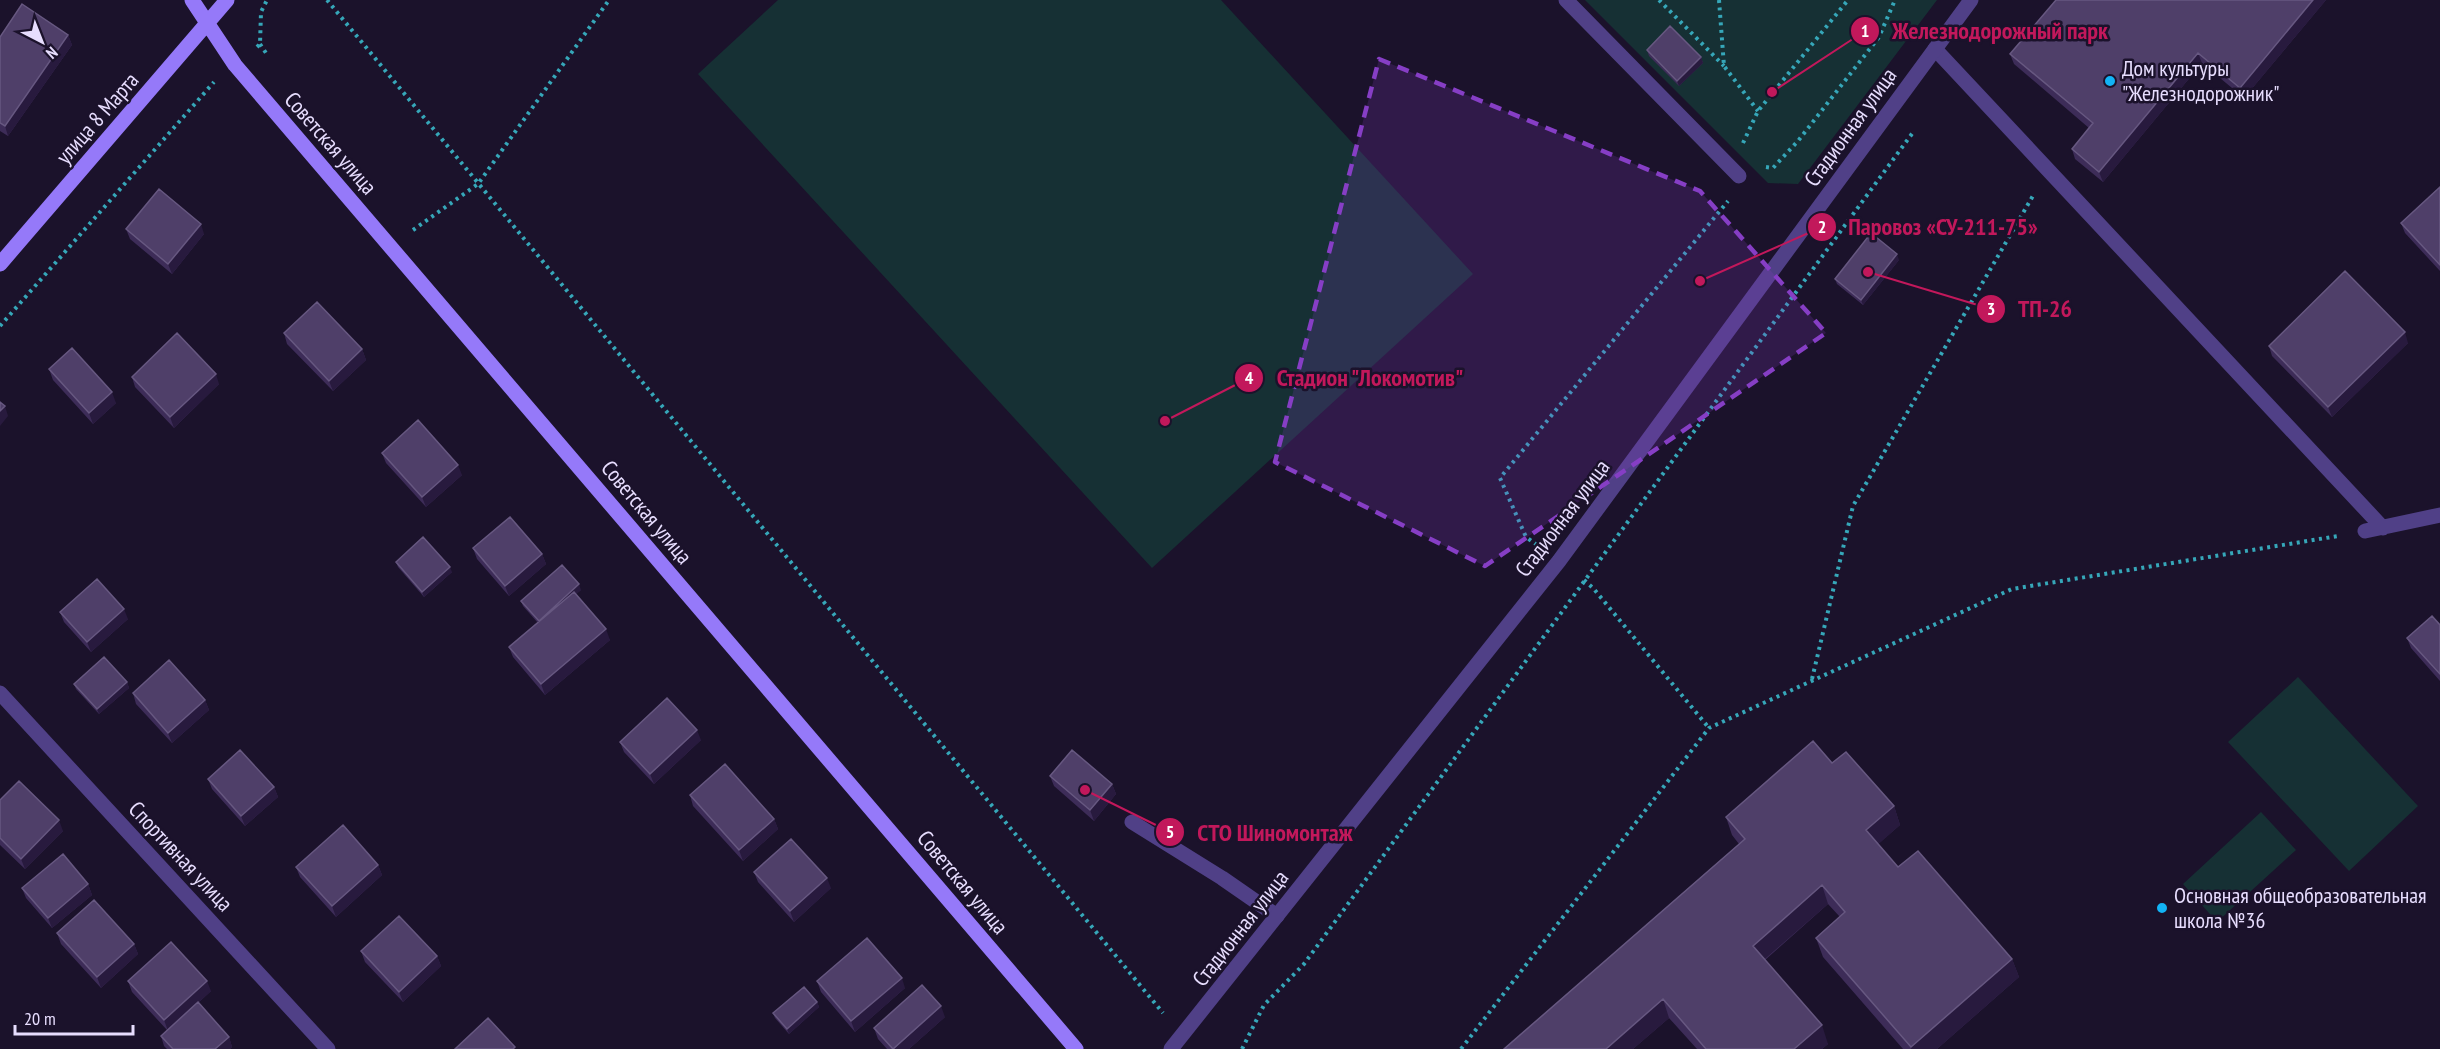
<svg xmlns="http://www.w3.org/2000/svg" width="2440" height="1049" font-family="'PT Sans Narrow',sans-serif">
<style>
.green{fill:#163034}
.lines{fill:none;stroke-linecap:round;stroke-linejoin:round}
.path{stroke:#36a7b9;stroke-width:4;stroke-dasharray:3 4.5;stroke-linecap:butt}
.lane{stroke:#504087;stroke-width:15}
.street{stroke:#504087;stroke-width:15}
.secondary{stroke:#9579f9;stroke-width:15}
.wall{fill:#3d2c58}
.shaded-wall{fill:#281a3e}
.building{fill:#4f3f69;stroke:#675881;stroke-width:1.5}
.marked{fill:#863ec5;fill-opacity:0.2;stroke:#863ec5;stroke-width:4.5;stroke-dasharray:12 8;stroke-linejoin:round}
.poi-dot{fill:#12b3f5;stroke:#1b122b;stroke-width:2}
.labels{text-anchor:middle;stroke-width:5;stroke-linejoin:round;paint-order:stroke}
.poi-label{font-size:22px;fill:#e7ddfe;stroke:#1b122b;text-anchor:start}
.street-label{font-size:22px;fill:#e7ddfe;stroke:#1b122b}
.leader{fill:none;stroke:#c2185b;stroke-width:2}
.callout-dot{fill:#c2185b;stroke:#1b122b;stroke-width:2}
.mark-label{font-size:18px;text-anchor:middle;font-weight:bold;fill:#fff}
.callout-label{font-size:24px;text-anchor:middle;font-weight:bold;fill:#c2185b;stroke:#1b122b;stroke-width:5;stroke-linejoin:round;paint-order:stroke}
</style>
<rect width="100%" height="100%" fill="#1b122b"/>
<path class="green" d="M 778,0 L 1221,0 L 1473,274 L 1152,568 L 698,74 Z
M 1585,0 L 1937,0 L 1798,184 L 1768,183 Z
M 2298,677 L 2418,806 L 2349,871 L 2228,742 Z
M 2261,812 L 2296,850 L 2217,922 L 2183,884 Z"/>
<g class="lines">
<path class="path" d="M 327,0 L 1163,1013
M 1659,0 L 1724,66
M 1719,0 L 1724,66 L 1758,111
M 260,44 L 268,56
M 257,47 L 260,44 L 261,12 L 267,0
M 1743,143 L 1758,111 L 1848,0
M 1766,167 L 1773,168 L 1798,141 L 1879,37 L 1895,0
M 413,230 L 478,184 L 609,0
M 0,326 L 214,82
M 1537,545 L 1526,537 L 1500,478 L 1728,201
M 1584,580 L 1593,588 L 1709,728
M 1812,679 L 1853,506 L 2034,194
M 1242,1049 L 1264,1005 L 1304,964 L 1914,131
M 1461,1049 L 1709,728 L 2012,589 L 2338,536"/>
<path class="lane" d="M 1566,0 L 1739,176
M 1935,49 L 2383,528
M 2365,531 L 2440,515
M 1132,822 L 1222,878 L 1277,916"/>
<path class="street" d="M 0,693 L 328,1049
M 1171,1049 L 1559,561 L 1971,0"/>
<path class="secondary" d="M 192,0 L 235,65 L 1076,1049
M 0,264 L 227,0"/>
</g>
<path class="wall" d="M 2326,0 L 2244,98 L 2202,63 L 2103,182 L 2075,159 L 2072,149 L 2089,128 L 2014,64 L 2010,54 Z
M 68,35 L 72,45 L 8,136 L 0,131 L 0,37 Z
M 1647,50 L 1701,57 L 1703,63 L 1679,86 L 1649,56 Z
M 2440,187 L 2440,271 L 2405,233 L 2401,223 Z
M 126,229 L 204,234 L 172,274 L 130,239 Z
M 1899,260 L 1863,305 L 1837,284 L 1835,279 Z
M 284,333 L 362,349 L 366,360 L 333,391 L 287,344 Z
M 2408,343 L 2332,417 L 2272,356 L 2269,346 Z
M 49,369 L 116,403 L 93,424 L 53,380 Z
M 132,377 L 219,384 L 174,428 L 135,387 Z
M 382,453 L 462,475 L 426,507 L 386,463 Z
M 473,548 L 542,554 L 546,564 L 509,596 L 477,559 Z
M 396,562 L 452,572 L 424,597 L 398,567 Z
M 581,590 L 576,594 L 610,640 L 545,695 L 513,657 L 509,647 L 538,623 L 523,606 L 521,601 Z
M 60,612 L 128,619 L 91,652 L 64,622 Z
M 2440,625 L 2440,681 L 2411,648 L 2407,638 Z
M 127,682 L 129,688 L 99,714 L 76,689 L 74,684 Z
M 133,693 L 205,700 L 209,710 L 172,743 L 136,704 Z
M 701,740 L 654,784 L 624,752 L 620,742 Z
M 1832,763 L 1894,806 L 1900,825 L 1878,844 L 1898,867 L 2012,959 L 2019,977 L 1937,1049 L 1903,1049 L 1823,957 L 1816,938 L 1840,917 L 1828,904 L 1765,960 L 1828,1044 L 1822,1049 L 1697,1049 L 1669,1018 L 1633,1049 L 1504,1049 L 1739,844 L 1732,835 L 1726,817 Z
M 1050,776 L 1112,784 L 1116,794 L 1094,821 L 1054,786 Z
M 208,779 L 274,787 L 278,797 L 245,826 L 212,789 Z
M 690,795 L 774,819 L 778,829 L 743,861 L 693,806 Z
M 0,800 L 63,831 L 25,869 L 0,845 Z
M 378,865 L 382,875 L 336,917 L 300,877 L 296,867 Z
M 754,872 L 831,888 L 794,922 L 758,882 Z
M 88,884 L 92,895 L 52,928 L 26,898 L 22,888 Z
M 57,933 L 134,944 L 138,954 L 101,988 L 61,944 Z
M 361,951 L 437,956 L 441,966 L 403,1002 L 365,962 Z
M 128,981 L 211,991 L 198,1003 L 229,1037 L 232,1047 L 230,1049 L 167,1049 L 164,1046 L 161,1036 L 167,1030 L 132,992 Z
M 817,981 L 905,988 L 855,1032 L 821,992 Z
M 817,1002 L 819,1007 L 789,1034 L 775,1018 L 773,1013 Z
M 945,1017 L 909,1049 L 887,1049 L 878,1039 L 874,1028 Z"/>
<path class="shaded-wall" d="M 2313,0 L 2326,0 L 2244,98 L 2240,88 Z
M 68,35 L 72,45 L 8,136 L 5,126 Z
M 2198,53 L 2202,63 L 2103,182 L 2099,172 Z
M 1701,57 L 1703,63 L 1679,86 L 1677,81 Z
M 201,224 L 204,234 L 172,274 L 168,264 Z
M 1897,254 L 1899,260 L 1863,305 L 1861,300 Z
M 2405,332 L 2408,343 L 2332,417 L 2328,407 Z
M 362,349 L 366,360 L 333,391 L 329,381 Z
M 216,374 L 219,384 L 174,428 L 170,417 Z
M 112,392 L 116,403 L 93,424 L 89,413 Z
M 5,406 L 8,416 L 0,426 L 0,411 Z
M 458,465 L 462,475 L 426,507 L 422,497 Z
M 542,554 L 546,564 L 509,596 L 505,586 Z
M 450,567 L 452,572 L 424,597 L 422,592 Z
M 579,584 L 581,590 L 541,626 L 539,621 Z
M 124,609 L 128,619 L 91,652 L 87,642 Z
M 606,629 L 610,640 L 545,695 L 541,684 Z
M 127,682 L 129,688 L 99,714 L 97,709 Z
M 205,700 L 209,710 L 172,743 L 168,733 Z
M 697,730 L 701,740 L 654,784 L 650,774 Z
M 1112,784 L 1116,794 L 1094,821 L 1090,810 Z
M 274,787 L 278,797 L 245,826 L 241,816 Z
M 1894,806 L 1900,825 L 1873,849 L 1866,830 Z
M 774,819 L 778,829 L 743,861 L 739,850 Z
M 59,820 L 63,831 L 25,869 L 21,859 Z
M 378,865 L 382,875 L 336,917 L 332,906 Z
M 827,878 L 831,888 L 794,922 L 790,911 Z
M 88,884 L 92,895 L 52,928 L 48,918 Z
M 1822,885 L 1828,904 L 1759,964 L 1753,946 Z
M 134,944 L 138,954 L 101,988 L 97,977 Z
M 437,956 L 441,966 L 403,1002 L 399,992 Z
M 2012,959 L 2019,977 L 1937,1049 L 1911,1049 L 1911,1047 Z
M 902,978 L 905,988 L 855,1032 L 851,1021 Z
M 207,981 L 211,991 L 168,1031 L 164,1020 Z
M 1663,999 L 1669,1018 L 1633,1049 L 1606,1049 Z
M 817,1002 L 819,1007 L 789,1034 L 787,1029 Z
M 941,1006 L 945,1017 L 909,1049 L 894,1049 Z
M 1822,1025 L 1828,1044 L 1822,1049 L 1794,1049 Z
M 229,1037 L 232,1047 L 230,1049 L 215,1049 Z"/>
<path class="building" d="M 2056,0 L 2313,0 L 2240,88 L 2198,53 L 2099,172 L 2072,149 L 2093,123 L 2010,54 Z
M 22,4 L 68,35 L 5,126 L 0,123 L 0,37 Z
M 1670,26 L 1701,57 L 1677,81 L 1647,50 Z
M 2440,187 L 2440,265 L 2401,223 Z
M 159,189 L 201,224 L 168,264 L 126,229 Z
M 1871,233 L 1897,254 L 1861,300 L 1835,279 Z
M 2345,271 L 2405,332 L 2328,407 L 2269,346 Z
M 317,302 L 362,349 L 329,381 L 284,333 Z
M 177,333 L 216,374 L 170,417 L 132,377 Z
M 72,348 L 112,392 L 89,413 L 49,369 Z
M 0,402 L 5,406 L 0,411 Z
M 418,420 L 458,465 L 422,497 L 382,453 Z
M 510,517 L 542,554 L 505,586 L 473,548 Z
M 423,537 L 450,567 L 422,592 L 396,562 Z
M 562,565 L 579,584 L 539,621 L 521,601 Z
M 97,579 L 124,609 L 87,642 L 60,612 Z
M 574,592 L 606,629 L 541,684 L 509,647 Z
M 2432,616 L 2440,625 L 2440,674 L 2407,638 Z
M 104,657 L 127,682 L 97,709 L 74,684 Z
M 169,660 L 205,700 L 168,733 L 133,693 Z
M 667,698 L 697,730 L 650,774 L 620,742 Z
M 1813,741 L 1832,763 L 1846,752 L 1894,806 L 1866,830 L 1898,867 L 1918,851 L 2012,959 L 1911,1047 L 1816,938 L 1845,912 L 1822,885 L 1753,946 L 1822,1025 L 1794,1049 L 1706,1049 L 1663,999 L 1606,1049 L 1504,1049 L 1745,839 L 1726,817 Z
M 240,750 L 274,787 L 241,816 L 208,779 Z
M 1072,750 L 1112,784 L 1090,810 L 1050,776 Z
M 725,764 L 774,819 L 739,850 L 690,795 Z
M 19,781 L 59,820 L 21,859 L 0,838 L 0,800 Z
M 343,825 L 378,865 L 332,906 L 296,867 Z
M 791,839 L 827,878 L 790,911 L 754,872 Z
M 63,854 L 88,884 L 48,918 L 22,888 Z
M 94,900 L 134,944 L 97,977 L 57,933 Z
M 399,916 L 437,956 L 399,992 L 361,951 Z
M 867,938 L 902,978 L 851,1021 L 817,981 Z
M 171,942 L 207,981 L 164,1020 L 128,981 Z
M 922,985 L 941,1006 L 893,1049 L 874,1028 Z
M 804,987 L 817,1002 L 787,1029 L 773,1013 Z
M 198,1002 L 229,1037 L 215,1049 L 173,1049 L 161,1036 Z
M 488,1018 L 515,1047 L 513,1049 L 455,1049 Z"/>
<path class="marked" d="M 1379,59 L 1700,191 L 1826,333 L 1485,566 L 1275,462 Z"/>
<g class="poi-dot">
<circle cx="2110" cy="81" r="6"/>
<circle cx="2162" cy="908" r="6"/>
</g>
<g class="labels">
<g class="poi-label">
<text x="2122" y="76">Дом культуры<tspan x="2122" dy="25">"Железнодорожник"</tspan></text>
<text x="2174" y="903">Основная общеобразовательная<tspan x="2174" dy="25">школа №36</tspan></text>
</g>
<g class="street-label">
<text transform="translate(97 118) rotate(-49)" y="8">улица 8 Марта</text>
<text transform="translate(1850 127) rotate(-54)" y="8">Стадионная улица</text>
<text transform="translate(331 143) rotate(49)" y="8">Советская улица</text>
<text transform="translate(647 512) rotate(50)" y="8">Советская улица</text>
<text transform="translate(1562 518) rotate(-53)" y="8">Стадионная улица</text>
<text transform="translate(181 856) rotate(47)" y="8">Спортивная улица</text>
<text transform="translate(963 882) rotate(50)" y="8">Советская улица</text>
<text transform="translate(1240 928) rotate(-52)" y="8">Стадионная улица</text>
</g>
</g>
<path class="leader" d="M1772 92L1865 31M1700 281L1822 227M1868 272L1991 309M1165 421L1249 378M1085 790L1170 832"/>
<g class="callout-dot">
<circle cx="1772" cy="92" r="6"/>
<circle cx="1700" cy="281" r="6"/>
<circle cx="1868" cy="272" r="6"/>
<circle cx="1165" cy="421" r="6"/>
<circle cx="1085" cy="790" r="6"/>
<circle cx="1865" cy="31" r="15"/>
<circle cx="1822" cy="227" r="15"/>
<circle cx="1991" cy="309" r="15"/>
<circle cx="1249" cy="378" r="15"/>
<circle cx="1170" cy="832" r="15"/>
</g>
<g class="mark-label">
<text x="1865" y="37">1</text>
<text x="1822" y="233">2</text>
<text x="1991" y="315">3</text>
<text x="1249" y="384">4</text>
<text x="1170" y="838">5</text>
</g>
<g class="callout-label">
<text x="2000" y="39">Железнодорожный парк</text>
<text x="1943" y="235">Паровоз «СУ-211-75»</text>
<text x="2045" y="317">ТП-26</text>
<text x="1370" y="386">Стадион "Локомотив"</text>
<text x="1275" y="841">СТО Шиномонтаж</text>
</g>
<g transform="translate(42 42) rotate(138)" stroke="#1b122b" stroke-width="4.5" paint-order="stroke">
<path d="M0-4.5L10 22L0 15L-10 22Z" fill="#e7ddfe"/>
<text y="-9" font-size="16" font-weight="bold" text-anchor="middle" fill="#e7ddfe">N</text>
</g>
<path d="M15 1025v9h118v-9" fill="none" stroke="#e7ddfe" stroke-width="3"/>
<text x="24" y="1025" font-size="18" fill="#e7ddfe" stroke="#1b122b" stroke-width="4.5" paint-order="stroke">20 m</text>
</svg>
